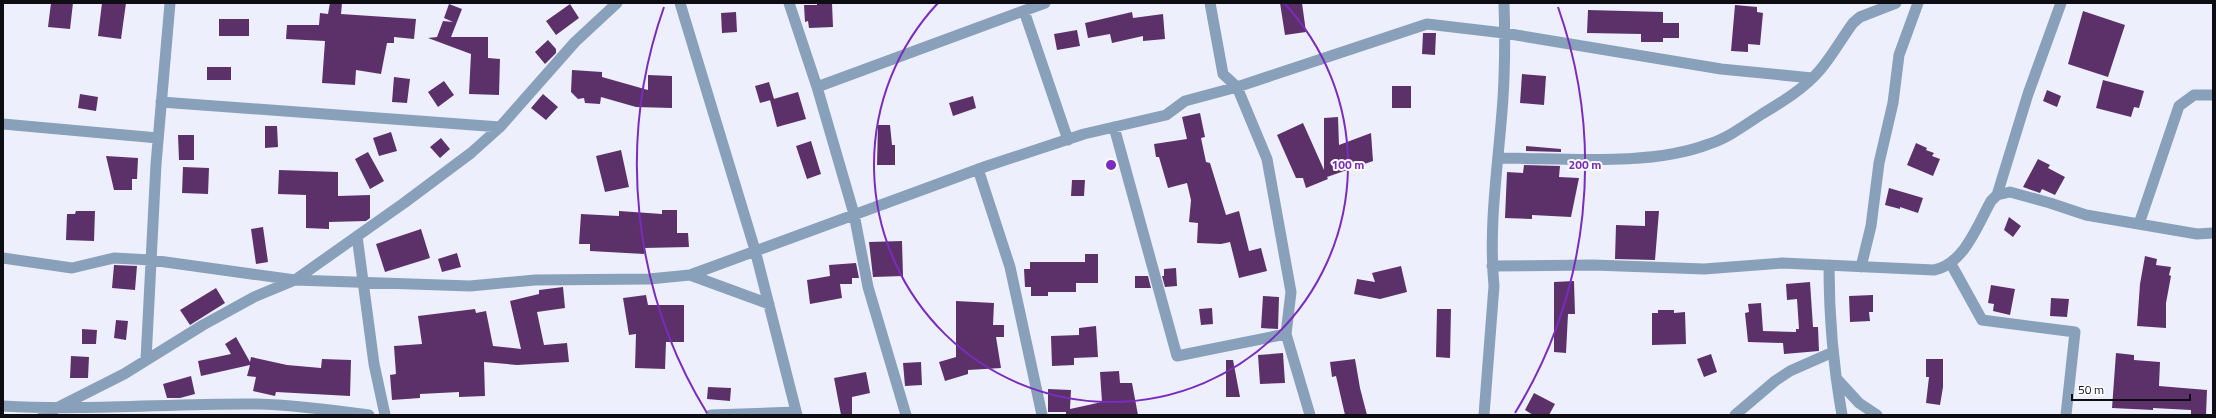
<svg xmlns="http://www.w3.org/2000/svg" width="2216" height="418" font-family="'Titillium Web',sans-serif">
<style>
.building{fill:#5c316a}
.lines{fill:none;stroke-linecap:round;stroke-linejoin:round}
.minor{stroke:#88a0ba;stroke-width:11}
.ring{fill:none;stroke:#7b2cbf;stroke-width:2}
.centre{fill:#7b2cbf;stroke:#fdfdfd;stroke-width:2}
.ring-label{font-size:12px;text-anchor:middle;font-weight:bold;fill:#7b2cbf;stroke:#fdfdfd;stroke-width:4;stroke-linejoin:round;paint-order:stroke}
</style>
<rect width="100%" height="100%" fill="#eeeffd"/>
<path class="building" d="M 51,3 L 73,3 L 70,29 L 48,27 Z
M 102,3 L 126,3 L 121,39 L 98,36 Z
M 330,3 L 342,3 L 341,14 L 416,19 L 414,39 L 394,37 L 394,43 L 387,43 L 381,74 L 356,70 L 355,85 L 322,83 L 325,41 L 286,39 L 287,25 L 319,25 L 320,13 L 328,14 Z
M 817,3 L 832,3 L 833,27 L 809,28 L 808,21 L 805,22 L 804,5 L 817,5 Z
M 1280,3 L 1302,3 L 1306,32 L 1285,35 Z
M 449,4 L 462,9 L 451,37 L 488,37 L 488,58 L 500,59 L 499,95 L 469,94 L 471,54 L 428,38 L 437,37 L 443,21 L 453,22 L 444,18 Z
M 570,4 L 579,18 L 556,35 L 546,21 Z
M 1735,5 L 1757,7 L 1757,12 L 1763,13 L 1760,45 L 1748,44 L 1748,52 L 1731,51 Z
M 1588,10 L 1663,12 L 1663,23 L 1679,23 L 1679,38 L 1663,38 L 1663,42 L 1641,42 L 1641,34 L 1587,33 Z
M 2083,11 L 2125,25 L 2108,77 L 2068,64 Z
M 736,12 L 737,32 L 722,33 L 721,13 Z
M 1132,12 L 1133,18 L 1163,14 L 1165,39 L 1143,41 L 1143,36 L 1112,43 L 1110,34 L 1088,38 L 1085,23 Z
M 219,19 L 249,19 L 249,36 L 219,36 Z
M 1077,30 L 1080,46 L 1057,50 L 1054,34 Z
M 1423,33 L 1436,33 L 1435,55 L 1422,54 Z
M 548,40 L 556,49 L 556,53 L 545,64 L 535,52 Z
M 207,67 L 231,67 L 231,80 L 207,80 Z
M 572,70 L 602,72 L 602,77 L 648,90 L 648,75 L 672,76 L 672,108 L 636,107 L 601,97 L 600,104 L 585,103 L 584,98 L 578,99 L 571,92 Z
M 1522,74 L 1546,76 L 1544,105 L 1520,103 Z
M 394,77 L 410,79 L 407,103 L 392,102 Z
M 2103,80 L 2144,91 L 2139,108 L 2134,107 L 2131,117 L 2096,108 Z
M 444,81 L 454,95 L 438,107 L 428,92 Z
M 769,82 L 774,99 L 760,103 L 755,86 Z
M 1392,86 L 1411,86 L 1411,108 L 1392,108 Z
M 2047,90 L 2061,96 L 2057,107 L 2043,101 Z
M 798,92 L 806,119 L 777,127 L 770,100 Z
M 80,94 L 98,97 L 96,111 L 78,108 Z
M 543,94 L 558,107 L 546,120 L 531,108 Z
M 973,96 L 976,108 L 953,116 L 949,103 Z
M 1200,113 L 1205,137 L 1201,138 L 1206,162 L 1210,163 L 1226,215 L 1239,211 L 1249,251 L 1261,248 L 1267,271 L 1239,278 L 1230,242 L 1221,244 L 1197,243 L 1198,223 L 1189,222 L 1191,200 L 1187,183 L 1168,188 L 1159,157 L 1156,157 L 1154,144 L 1187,139 L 1182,117 Z
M 1338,117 L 1339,145 L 1371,133 L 1373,161 L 1327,177 L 1328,179 L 1306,188 L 1303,178 L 1296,178 L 1277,135 L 1303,123 L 1324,170 L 1324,118 Z
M 878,125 L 890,125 L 892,145 L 895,145 L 895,165 L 877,165 Z
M 265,126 L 277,126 L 278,147 L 265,148 Z
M 391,132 L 397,151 L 379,156 L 373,138 Z
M 178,135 L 194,135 L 194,160 L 179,160 Z
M 441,138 L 450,149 L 440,158 L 430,147 Z
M 811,141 L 821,174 L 807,179 L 796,146 Z
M 1916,143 L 1927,148 L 1926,150 L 1934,153 L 1932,156 L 1940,159 L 1933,176 L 1907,165 Z
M 1526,146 L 1561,149 L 1561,152 L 1526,151 Z
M 621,150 L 629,187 L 605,192 L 596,156 Z
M 368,152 L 384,181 L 370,189 L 355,159 Z
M 106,156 L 138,158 L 137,179 L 132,179 L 132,190 L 114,190 Z
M 2038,159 L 2050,165 L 2048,168 L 2065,177 L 2055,195 L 2042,189 L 2040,193 L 2023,187 Z
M 1524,165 L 1560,166 L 1559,177 L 1579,178 L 1571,217 L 1532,215 L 1532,219 L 1505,218 L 1507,172 L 1523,173 Z
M 183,167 L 209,168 L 208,194 L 182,193 Z
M 279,170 L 338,172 L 338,196 L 370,195 L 370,218 L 366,221 L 329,222 L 329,229 L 306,228 L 306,195 L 278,194 Z
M 1072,180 L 1085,180 L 1084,196 L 1071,196 Z
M 1889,188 L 1923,198 L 1918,213 L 1900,207 L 1900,209 L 1885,205 Z
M 662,210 L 677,210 L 677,233 L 688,233 L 689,247 L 644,248 L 644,254 L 590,251 L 590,244 L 579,244 L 581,214 L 619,216 L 619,211 L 662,214 Z
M 76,211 L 95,211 L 94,241 L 66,240 L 67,214 L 75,214 Z
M 1645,211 L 1659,211 L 1655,260 L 1615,259 L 1616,225 L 1645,226 Z
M 2009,217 L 2021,226 L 2013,237 L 2004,230 Z
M 263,227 L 268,262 L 256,264 L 251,229 Z
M 421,229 L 430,258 L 385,272 L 376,244 Z
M 902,241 L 903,276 L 873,277 L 869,242 Z
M 457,253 L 461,267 L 442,272 L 438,259 Z
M 1085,254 L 1098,254 L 1098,283 L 1076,283 L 1076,292 L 1048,292 L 1048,296 L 1031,296 L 1031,287 L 1025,287 L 1024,269 L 1030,269 L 1030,262 L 1085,262 Z
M 2145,256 L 2157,259 L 2156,265 L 2171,267 L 2169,275 L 2171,276 L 2166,303 L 2166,328 L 2137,326 L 2140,284 Z
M 856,263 L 859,278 L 852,278 L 852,284 L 840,284 L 842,298 L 810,304 L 807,280 L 830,276 L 829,265 Z
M 114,265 L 137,266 L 135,290 L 112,288 Z
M 1401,266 L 1407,292 L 1380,299 L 1354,294 L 1357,279 L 1375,282 L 1372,273 Z
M 1176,268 L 1177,286 L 1165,287 L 1162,276 L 1164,276 L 1164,269 Z
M 1135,276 L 1148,276 L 1151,288 L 1135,288 Z
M 1574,281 L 1575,314 L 1568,314 L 1566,353 L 1554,352 L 1554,282 Z
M 1810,282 L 1813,327 L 1818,327 L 1819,351 L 1784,354 L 1783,343 L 1748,342 L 1745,313 L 1749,312 L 1748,304 L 1761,303 L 1763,331 L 1796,332 L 1796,329 L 1799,329 L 1797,299 L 1787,300 L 1786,284 Z
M 1991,285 L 2015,289 L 2010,315 L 1993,311 L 1994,304 L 1988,303 Z
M 563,287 L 565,308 L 537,312 L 544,345 L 567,343 L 569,362 L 517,365 L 484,362 L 485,396 L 459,397 L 459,392 L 420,394 L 420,398 L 392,400 L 390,375 L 396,374 L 394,346 L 422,344 L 418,316 L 475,309 L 476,313 L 486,311 L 493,346 L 521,349 L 510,301 L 539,294 L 539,290 Z
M 216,288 L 225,303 L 190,325 L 180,310 Z
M 646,295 L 648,305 L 684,305 L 684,342 L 666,342 L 665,369 L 635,368 L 636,334 L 629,335 L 623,298 Z
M 1873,295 L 1873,312 L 1869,312 L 1870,321 L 1850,322 L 1849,296 Z
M 1263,296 L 1279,297 L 1278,329 L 1261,328 Z
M 2051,298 L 2069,299 L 2067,317 L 2050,316 Z
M 956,301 L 994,303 L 993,325 L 1004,325 L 1004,337 L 996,337 L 1001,368 L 968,370 L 968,374 L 945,381 L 939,362 L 956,357 Z
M 1212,308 L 1213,324 L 1201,325 L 1199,309 Z
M 1437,309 L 1451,309 L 1450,358 L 1436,357 Z
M 1658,310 L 1674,310 L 1674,313 L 1685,312 L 1686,344 L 1652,345 L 1652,313 L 1658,313 Z
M 116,320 L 128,321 L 126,340 L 114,338 Z
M 1096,326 L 1098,357 L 1074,358 L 1074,365 L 1052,366 L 1051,336 L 1079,335 L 1079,328 Z
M 82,329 L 97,330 L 96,344 L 82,344 Z
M 236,337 L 250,362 L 251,357 L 287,365 L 321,368 L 322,359 L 351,360 L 350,396 L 276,392 L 275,396 L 253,391 L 256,377 L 247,376 L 250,365 L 201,376 L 198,361 L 231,354 L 225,344 Z
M 1283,353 L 1285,383 L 1260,384 L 1258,355 Z
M 2116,353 L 2134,355 L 2134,360 L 2160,362 L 2159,386 L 2207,390 L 2206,415 L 2191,415 L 2191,410 L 2153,408 L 2153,410 L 2112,408 Z
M 1711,354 L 1717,372 L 1704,377 L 1697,359 Z
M 71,356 L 89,357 L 88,378 L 70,378 Z
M 1355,359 L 1360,388 L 1367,415 L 1345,415 L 1336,376 L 1332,377 L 1330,362 Z
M 1926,359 L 1943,359 L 1943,387 L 1940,405 L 1926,403 L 1929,377 L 1926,377 Z
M 1226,360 L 1233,360 L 1240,397 L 1226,397 Z
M 921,362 L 922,385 L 905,386 L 903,363 Z
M 1119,371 L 1120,383 L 1132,383 L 1138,415 L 1066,415 L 1066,412 L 1048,412 L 1048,389 L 1071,390 L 1070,409 L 1102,402 L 1100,372 Z
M 866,372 L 870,393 L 852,397 L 852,415 L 841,415 L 834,378 Z
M 191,376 L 195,394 L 180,398 L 167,398 L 163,384 Z
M 708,387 L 731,388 L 730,401 L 707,399 Z
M 1534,393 L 1555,404 L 1549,415 L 1533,415 L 1525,410 Z"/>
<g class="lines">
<path class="minor" d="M 680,3 L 755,250 L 797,415
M 789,3 L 817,87 L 854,214 L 868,287 L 906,415
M 1210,3 L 1223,74 L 1237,87 L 1267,159 L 1291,292 L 1286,334 L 1310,415
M 1024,11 L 1068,140
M 817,87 L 1045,3
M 161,102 L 500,127
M 3,124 L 158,138
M 1114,127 L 1177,356 L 1286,334
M 1498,158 C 1562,158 1649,167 1709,144 C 1728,138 1745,125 1762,114 C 1782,102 1805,88 1820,70 C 1832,56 1842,38 1853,23 L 1860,17 L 1896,3
M 978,169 L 1010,267 L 1042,415
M 1997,195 L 2028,94 L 2061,3
M 2139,224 L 2179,106 L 2194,95 L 2213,95
M 357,236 L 374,364 L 385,415
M 3,258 L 72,268 L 114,258 L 151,260 L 295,280 L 470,286 L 535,280 L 649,279 L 690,275 L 987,166 L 1084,134 L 1166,115 L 1185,101 L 1237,87 L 1427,24 L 1504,33 L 1721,69 L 1812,78
M 1951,264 L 1982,320 L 2075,332 L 2066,415
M 1829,265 C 1829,316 1833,365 1842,415
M 1492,266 L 1593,265 L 1704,269 L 1782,263 L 1934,270 C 1964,264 1977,226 1991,201 L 1997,195 L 2010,192 L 2050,203 L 2086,215 L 2197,234 L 2213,233
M 1861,267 L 1871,226 L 1879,163 L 1893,103 L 1899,55 L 1918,3
M 690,275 L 769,304
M 146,360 L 156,164 L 170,3
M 1836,378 L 1859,403 L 1877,415
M 3,406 C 88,411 173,403 258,404 C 295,405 332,410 369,415
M 43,415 L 124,374 L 203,325 L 254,297 L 295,280 L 404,203 L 471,153 L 500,127 L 575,42 L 617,3
M 711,415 L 796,412
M 1484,415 L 1494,286 C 1488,223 1499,160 1503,98 C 1505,66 1505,34 1504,3
M 1735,415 L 1775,381 L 1790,371 L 1833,352"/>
</g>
<g class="ring">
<path d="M1284 3A237 237 0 1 1 938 3"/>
<path d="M707 413A474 474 0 0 1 664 7M1558 7A474 474 0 0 1 1515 413"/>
</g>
<circle cx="1111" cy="165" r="6" class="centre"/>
<g class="ring-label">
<text x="1348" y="169">100 m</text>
<text x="1585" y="169">200 m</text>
</g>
<rect width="2216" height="418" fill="none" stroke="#0d0d13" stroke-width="8"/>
<path d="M2072 394v6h118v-6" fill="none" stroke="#0d0d13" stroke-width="2"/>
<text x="2078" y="394" font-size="12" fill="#0d0d13" stroke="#fdfdfd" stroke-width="3" paint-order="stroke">50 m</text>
</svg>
